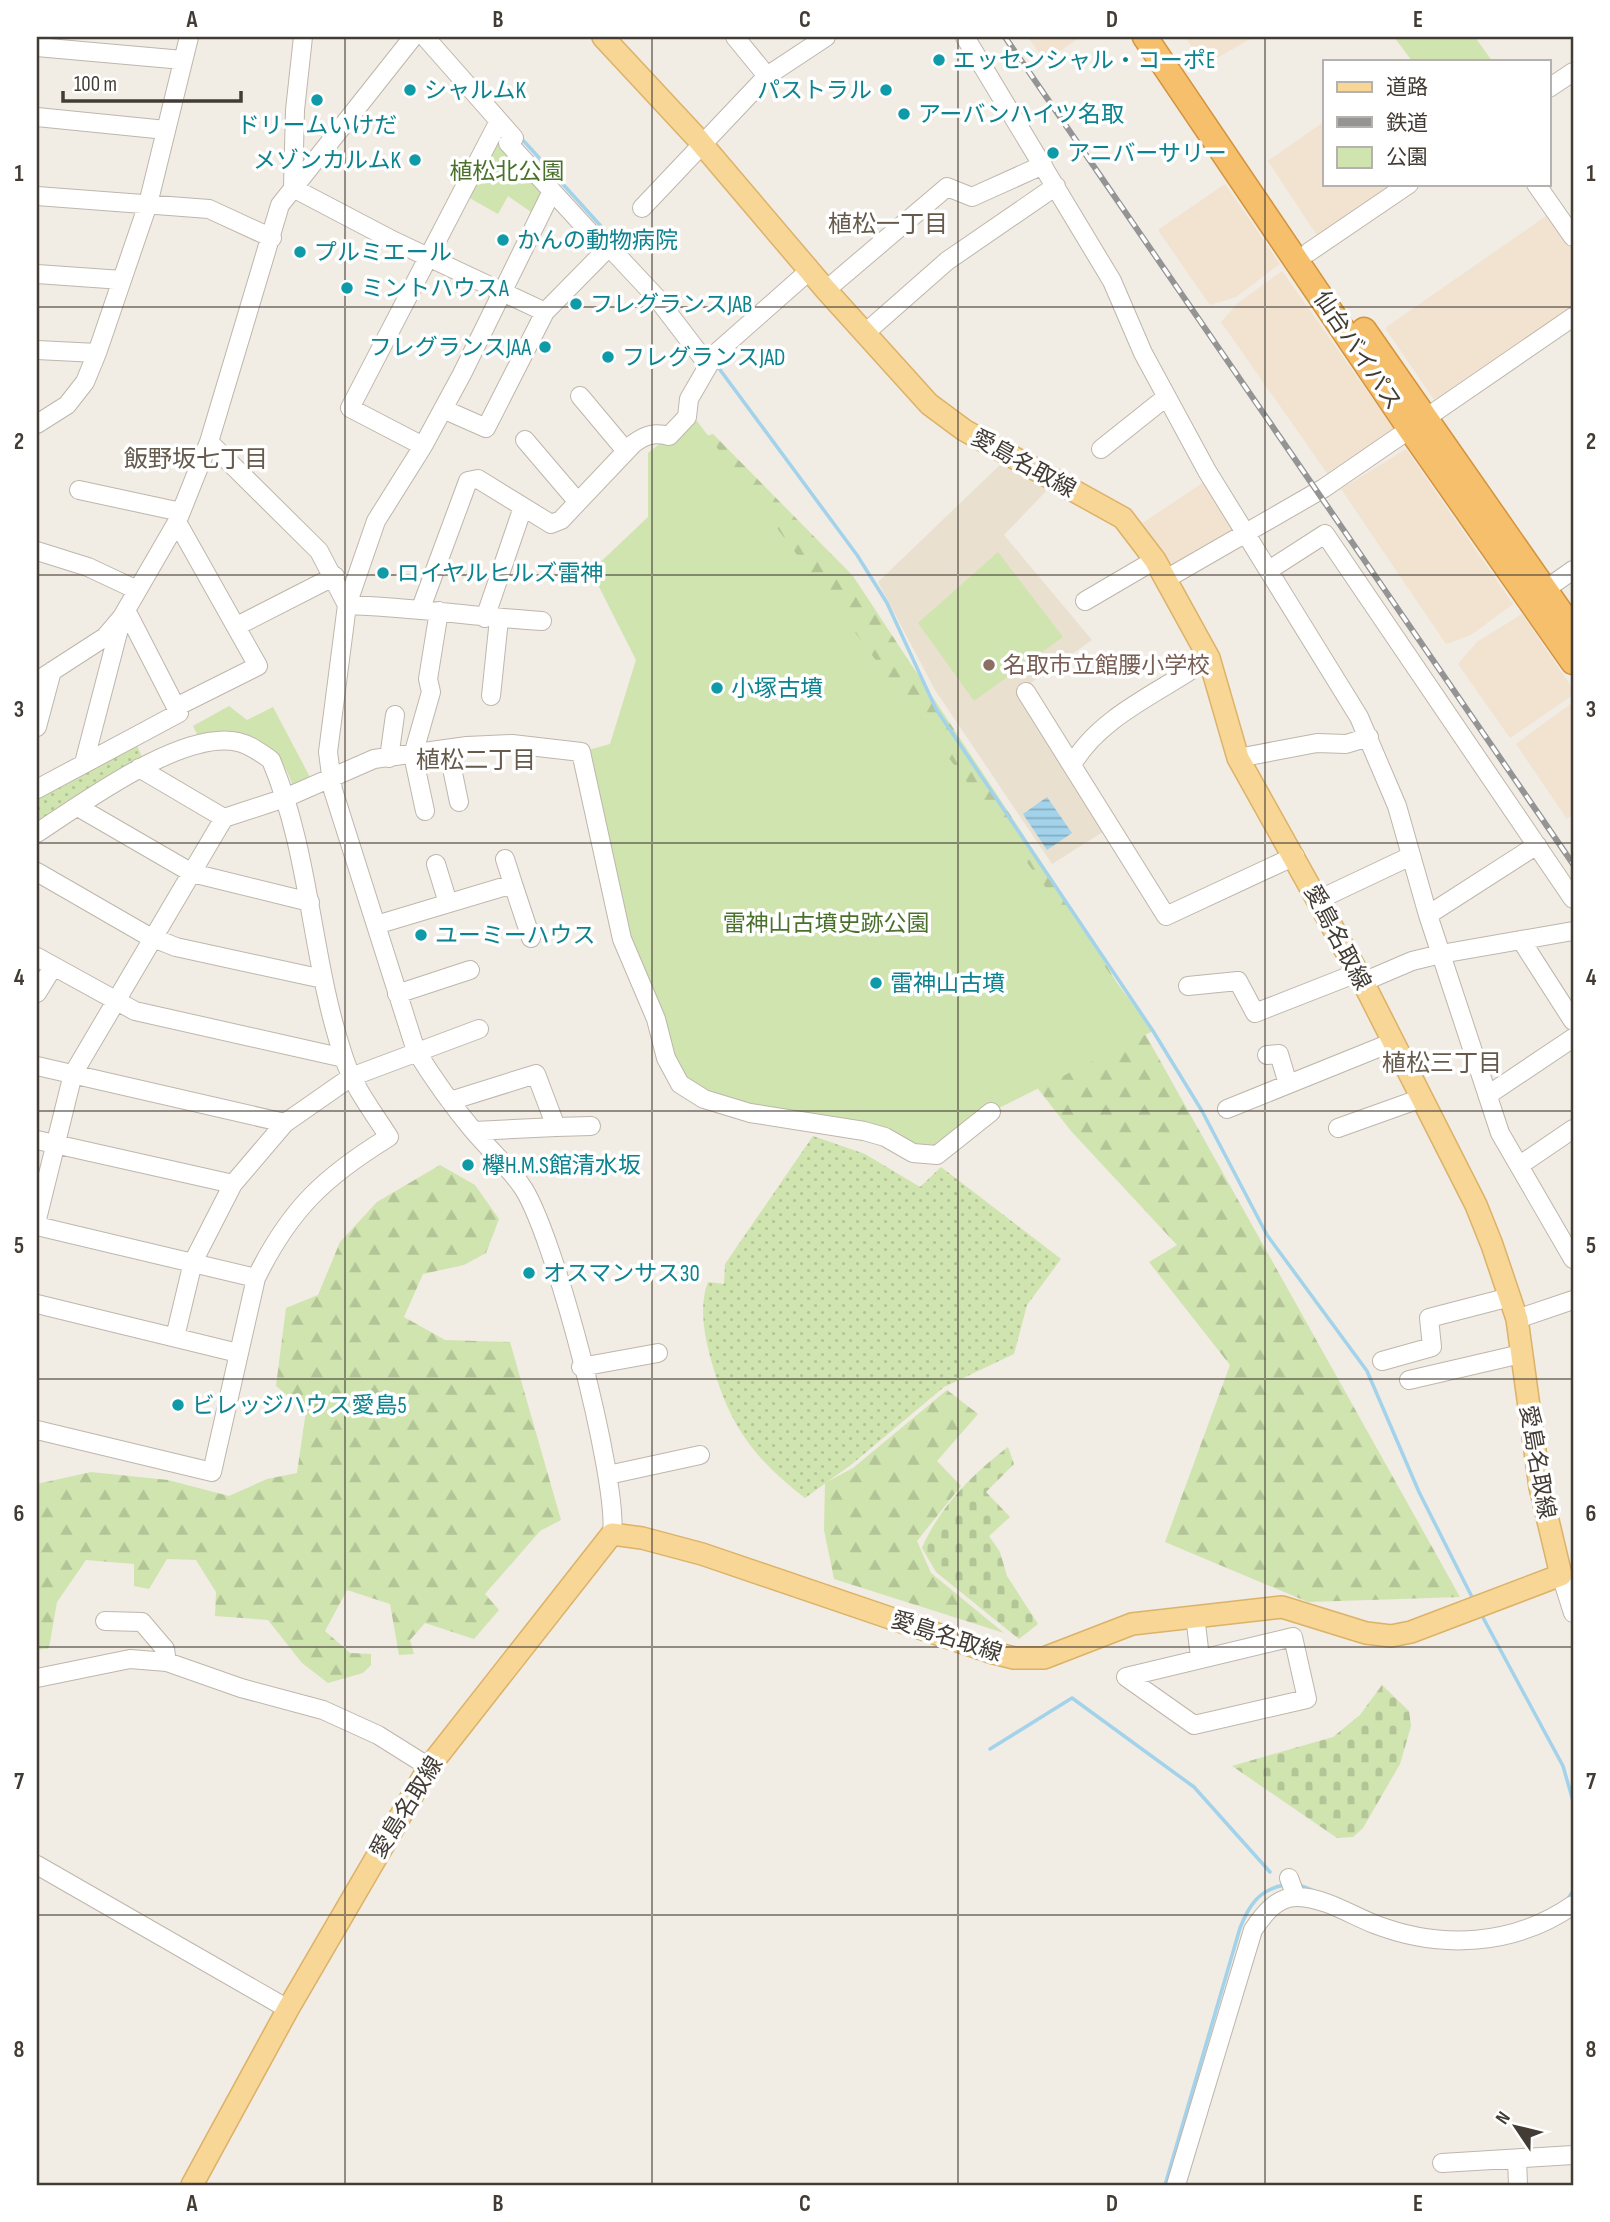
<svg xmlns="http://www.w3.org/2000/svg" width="1610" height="2222" font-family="'Sofia Sans Condensed','Noto Sans JP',sans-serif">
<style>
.commercial{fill:#f2e2d0}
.education{fill:#eae0cf}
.grass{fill:url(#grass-dots)}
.forest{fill:url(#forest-firs)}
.cemetery{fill:url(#cemetery-stones)}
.park{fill:#cfe4af}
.water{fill:url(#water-rules)}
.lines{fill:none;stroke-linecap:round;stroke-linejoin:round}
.stream{stroke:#a3d2eb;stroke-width:3.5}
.minor-casing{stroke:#bfb6ab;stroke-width:20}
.major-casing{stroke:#dcb267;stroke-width:24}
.highway-casing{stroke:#d4933c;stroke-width:27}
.minor{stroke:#fff;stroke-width:18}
.major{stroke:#f8d696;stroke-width:21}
.highway{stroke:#f5bf6b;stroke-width:24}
.rail-casing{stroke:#949494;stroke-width:6}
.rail{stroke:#fff;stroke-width:3.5;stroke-dasharray:10;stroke-linecap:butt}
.grid{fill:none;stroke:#433c35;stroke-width:2;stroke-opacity:0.55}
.culture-dot{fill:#0f9aa8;stroke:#fff;stroke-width:2.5}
.education-dot{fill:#8d6e63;stroke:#fff;stroke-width:2.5}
.labels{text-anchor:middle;stroke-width:7;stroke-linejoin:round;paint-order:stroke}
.culture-label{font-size:23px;fill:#0d838f;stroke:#fff;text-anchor:start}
.park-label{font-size:23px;fill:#4a712c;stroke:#fff}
.street-label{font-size:23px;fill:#433c35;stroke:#fff}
.education-label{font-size:23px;fill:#785e54;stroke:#fff;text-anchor:start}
.neighbourhood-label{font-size:24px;fill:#655a4c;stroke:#fff}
.neatline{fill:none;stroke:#433c35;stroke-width:2.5}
.grid-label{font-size:23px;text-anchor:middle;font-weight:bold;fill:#433c35}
</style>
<defs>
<pattern id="grass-dots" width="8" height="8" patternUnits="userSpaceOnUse" patternTransform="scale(1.75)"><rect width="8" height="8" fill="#cfe4af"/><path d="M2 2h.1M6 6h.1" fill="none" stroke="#b3c497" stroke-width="1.8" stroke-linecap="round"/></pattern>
<pattern id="forest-firs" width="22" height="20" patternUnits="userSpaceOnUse" patternTransform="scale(1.75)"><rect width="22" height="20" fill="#cfe4af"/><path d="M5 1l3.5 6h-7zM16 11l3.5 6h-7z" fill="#b3c497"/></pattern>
<pattern id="cemetery-stones" width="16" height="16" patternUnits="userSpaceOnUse" patternTransform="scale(1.75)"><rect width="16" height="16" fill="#cfe4af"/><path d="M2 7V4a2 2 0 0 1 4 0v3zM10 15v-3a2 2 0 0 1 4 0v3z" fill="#b3c497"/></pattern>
<pattern id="water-rules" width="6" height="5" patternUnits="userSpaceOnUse" patternTransform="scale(1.75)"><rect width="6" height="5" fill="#a3d2eb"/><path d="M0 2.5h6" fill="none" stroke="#86acbf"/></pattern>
</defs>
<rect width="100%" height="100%" fill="#f1ece4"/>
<path class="commercial" d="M 1028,37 L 1081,37 L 1045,61 Z
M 1185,37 L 1254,37 L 1204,65 Z
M 1325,121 L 1325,184 L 1397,184 L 1318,237 L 1268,161 Z
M 1225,184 L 1280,264 L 1236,297 L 1210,305 L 1158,230 Z
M 1549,214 L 1573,250 L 1573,309 L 1437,404 L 1385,328 Z
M 1282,271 L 1394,429 L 1327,473 L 1221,322 L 1238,303 Z
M 1406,449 L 1513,604 L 1471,635 L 1446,644 L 1341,489 Z
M 1207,480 L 1237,531 L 1170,570 L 1141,524 Z
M 1522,614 L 1573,689 L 1573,695 L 1510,738 L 1458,664 L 1477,642 Z
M 1573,702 L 1573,814 L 1567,819 L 1516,744 Z"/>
<path class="education" d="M 1004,461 L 1051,486 L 1004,535 L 1092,640 L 1018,692 L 1106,830 L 1052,864 L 935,690 L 878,582 Z"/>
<path class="grass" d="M 135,741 L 142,757 L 37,824 L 37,793 Z
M 813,1136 L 865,1154 L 920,1187 L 941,1167 L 1061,1259 L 1027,1305 L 1014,1354 L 944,1387 L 852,1464 L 805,1498 C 751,1456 728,1423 710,1356 C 704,1333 699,1305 708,1282 L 724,1284 L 725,1264 Z"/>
<path class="forest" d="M 713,434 L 853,576 L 1092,939 L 1460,1597 L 1308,1602 L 1165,1542 L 1230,1365 L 1149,1262 L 1177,1245 L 1071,1131 L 993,1031 L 663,448 Z
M 440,1165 L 475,1185 L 499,1219 L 486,1253 L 464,1265 L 423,1274 L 404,1317 L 445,1340 L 510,1342 L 561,1520 L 540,1531 L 485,1594 L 499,1610 L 474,1639 L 425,1623 L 410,1640 L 414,1654 L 399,1655 L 390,1604 L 347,1590 L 325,1631 L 350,1653 L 371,1654 L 371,1665 L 363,1673 L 328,1683 L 302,1663 L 268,1620 L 215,1616 L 216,1592 L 196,1560 L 167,1559 L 149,1589 L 134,1586 L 134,1564 L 86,1560 L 57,1602 L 49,1648 L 37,1650 L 37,1484 L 91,1472 L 168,1480 L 229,1496 L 267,1479 L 297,1473 L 306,1411 L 276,1386 L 286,1308 L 318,1295 L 340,1242 L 377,1202 Z
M 947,1390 L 978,1414 L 937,1461 L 961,1486 L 917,1541 L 931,1573 L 1004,1633 L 834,1579 L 824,1530 L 825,1483 L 853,1468 Z"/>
<path class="cemetery" d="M 1008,1447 L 1014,1464 L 986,1492 L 1010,1517 L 989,1536 L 1000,1552 L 1007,1576 L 1038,1624 L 1019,1639 L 936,1572 L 922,1548 C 939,1508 973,1473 1008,1447 Z
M 1382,1685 L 1409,1711 L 1411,1726 L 1400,1764 L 1363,1828 L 1353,1837 L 1337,1838 L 1232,1766 L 1333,1737 L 1360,1715 Z"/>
<path class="park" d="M 1394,37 L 1475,37 L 1492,61 L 1412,61 Z
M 501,128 L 549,180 L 531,212 L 508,196 L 498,214 L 466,196 Z
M 694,417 L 1153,1031 L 991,1112 L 937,1155 L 704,1099 L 666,1058 L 622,939 L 581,752 L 610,744 L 636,660 L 591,571 L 648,517 L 648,453 Z
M 998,552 L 1063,637 L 974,701 L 918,623 Z
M 229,706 L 247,720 L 273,707 L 312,781 L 302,787 L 292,784 C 276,736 242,737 198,736 L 193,726 Z"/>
<path class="water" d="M 1047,797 L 1072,833 L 1047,850 L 1023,814 Z"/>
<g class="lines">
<path class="stream" d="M 521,138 L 619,246
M 715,363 L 857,555 L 887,603 L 936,709 L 1153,1031 L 1202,1111 L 1267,1235 L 1367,1371 L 1419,1492 L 1473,1599
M 1480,1612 L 1563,1766 L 1573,1801
M 990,1749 L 1072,1698 L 1194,1787 L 1270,1872
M 1299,1885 L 1317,1892
M 1567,1900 L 1573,1891
M 1165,2185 L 1240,1928 C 1249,1905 1259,1890 1284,1885"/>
<defs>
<path id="minor" d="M 303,37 L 295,110 L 293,188 L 394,241 L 545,312
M 413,37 L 280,205 L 209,442 L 319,551 L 347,605 L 328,752 L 333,790 L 416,1051 C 433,1078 451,1104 472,1129 C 488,1148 507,1165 521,1185 C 553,1228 619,1481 612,1534
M 425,37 L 514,138 L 508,143 L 606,250 L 545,312 L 486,428 L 443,409
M 735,37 L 767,76
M 965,37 L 1112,281 L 1143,353 L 1207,471 L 1359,717 L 1397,806 L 1428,915 L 1500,1133 L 1573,1259
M 37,47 L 183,60
M 1549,88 L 1573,72
M 37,117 L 166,130
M 1536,184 L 1573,237
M 37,196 L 209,209 L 272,238
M 642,208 L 767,76 L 826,37
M 606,250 L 614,252 L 656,297 L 708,365
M 1309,252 L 1409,184
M 37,274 L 122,280
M 826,290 L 947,187 L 972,197 L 1043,165
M 864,334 L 947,261 L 1056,186
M 37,350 L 97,353
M 580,396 L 626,451
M 37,424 L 67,405 L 85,382 L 97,353 L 148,204 L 189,37
M 525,440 L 577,501
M 423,446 L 350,408 L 499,121
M 1101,449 L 1165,398
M 79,490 L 181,512
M 37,551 L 88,567 L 137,590
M 1269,570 L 1325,534 L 1573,899
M 1166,579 L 1324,488 L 1573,317
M 1546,589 L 1573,570
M 1085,601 L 1155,560
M 421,608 L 468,481 L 478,479 L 551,524 L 561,520 L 633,444 C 645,435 654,432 669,436 L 687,417 L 689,399 L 715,354 L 809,271
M 485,618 L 523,507
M 542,621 C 477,617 413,607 347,605 L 376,521 L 423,446 L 462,374 L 551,193
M 237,626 L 335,576
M 37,681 L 105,637 L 122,617 L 177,522 L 209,442
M 1026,692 L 1166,916 L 1295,856
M 491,696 L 499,619
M 176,707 L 258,666 L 177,522
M 37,727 L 52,671
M 448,749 L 459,802
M 389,758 L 395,715
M 1238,758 L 1317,743 L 1346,744 L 1369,737
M 84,763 L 121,621
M 1072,765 C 1100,715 1164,691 1209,658
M 139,768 L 224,818 L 285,798 L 374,759 L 467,746 L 512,744 L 581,752 L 622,939 L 656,1019 L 666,1058 L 680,1084 L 704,1099 L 750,1113 L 864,1131 L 885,1137 L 913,1153 L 937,1155 L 991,1112
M 37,789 L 179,713 L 126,610
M 78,807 L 192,873 L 310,902
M 425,811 L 413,755 L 431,692 L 428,679 L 439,611
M 37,833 C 83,803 183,729 238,742 C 251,745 261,753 271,760 C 311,855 311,961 344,1058 C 353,1086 373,1112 389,1137 C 324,1177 290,1209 256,1278 L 212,1472 L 37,1430
M 505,859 L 513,884
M 436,864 L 448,903
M 37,872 L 148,936 L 176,947 L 323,979
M 1318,900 L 1411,856
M 1428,915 L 1537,845
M 376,925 L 513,884 L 531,938
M 1521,940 L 1573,1021
M 37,957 L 135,1011 L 344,1058
M 1363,982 L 1412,961 L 1441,954 L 1573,931
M 1188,986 L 1238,981 L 1255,1013 L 1357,973
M 37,993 L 53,967
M 397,994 L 470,970
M 1267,1055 L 1279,1054 L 1288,1084
M 37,1066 L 285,1123
M 1488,1095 L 1573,1038
M 450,1101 L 536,1074 L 556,1127 L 474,1131
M 1227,1109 L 1393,1042
M 556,1127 L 591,1126
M 1338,1128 L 1422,1098
M 37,1140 L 233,1184
M 1520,1165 L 1573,1129
M 37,1219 L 73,1074 L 224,818
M 37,1226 L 256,1278
M 37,1304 L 238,1353
M 1517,1319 L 1573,1300
M 175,1337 L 193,1262 L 233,1184 L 285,1123 L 351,1077 L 479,1029
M 1382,1361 L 1432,1347 L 1429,1318 L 1510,1297
M 581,1367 L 658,1353
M 1409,1380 L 1521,1354
M 608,1475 L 700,1455
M 1561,1575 L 1573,1613
M 1195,1616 L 1200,1657
M 105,1621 L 142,1622 L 165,1649 L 167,1662
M 1293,1637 L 1307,1699 L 1194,1725 L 1126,1677 Z
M 37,1678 L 130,1659 L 167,1662 L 241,1688 L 323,1710 L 378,1735 L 429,1767
M 37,1865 L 288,2009
M 1289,1878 L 1296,1897
M 1517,2159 L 1518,2185
M 1442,2163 L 1573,2155
M 1176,2185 L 1253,1930 C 1263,1915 1277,1896 1298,1897 C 1325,1898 1349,1914 1374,1924 C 1441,1950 1514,1946 1573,1905"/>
<path id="major" d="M 192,2185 L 288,2009 L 429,1767 L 612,1534 L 642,1538 L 702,1554 L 990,1652 L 1014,1658 L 1044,1658 L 1132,1624 L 1282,1607 L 1366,1633 L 1391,1636 L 1411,1632 L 1561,1575 L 1540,1487 L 1517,1319 L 1492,1245 L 1476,1205 L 1363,982 L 1238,758 L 1209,658 L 1155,560 L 1123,518 L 964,430 L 929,404 L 826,290 L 696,137 L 603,37"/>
<path id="highway" d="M 1145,37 L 1410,429 L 1573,662
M 1364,330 L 1573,630"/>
</defs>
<use href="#minor" class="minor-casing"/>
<use href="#major" class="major-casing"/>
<use href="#highway" class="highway-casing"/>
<use href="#minor" class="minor"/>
<use href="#major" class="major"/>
<use href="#highway" class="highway"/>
<defs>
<path id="rail" d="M 1005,37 L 1573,864"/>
</defs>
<use href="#rail" class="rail-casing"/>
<use href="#rail" class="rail"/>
</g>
<path class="grid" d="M 345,37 L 345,2185M 652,37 L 652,2185M 958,37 L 958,2185M 1265,37 L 1265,2185M 37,307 L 1573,307M 37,575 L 1573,575M 37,843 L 1573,843M 37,1111 L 1573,1111M 37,1379 L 1573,1379M 37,1647 L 1573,1647M 37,1915 L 1573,1915"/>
<g class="culture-dot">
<circle cx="939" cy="60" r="7"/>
<circle cx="410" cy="90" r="7"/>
<circle cx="886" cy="90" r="7"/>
<circle cx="317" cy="100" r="7"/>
<circle cx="904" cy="114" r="7"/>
<circle cx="1053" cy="153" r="7"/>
<circle cx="415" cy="160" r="7"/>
<circle cx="503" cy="240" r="7"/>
<circle cx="300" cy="252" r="7"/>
<circle cx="347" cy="288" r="7"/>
<circle cx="576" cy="304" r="7"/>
<circle cx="545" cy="347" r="7"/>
<circle cx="608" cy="357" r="7"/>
<circle cx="383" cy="573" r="7"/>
<circle cx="717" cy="688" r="7"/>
<circle cx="421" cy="935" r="7"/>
<circle cx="876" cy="983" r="7"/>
<circle cx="468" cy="1165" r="7"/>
<circle cx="529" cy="1273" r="7"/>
<circle cx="178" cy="1405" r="7"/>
</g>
<circle class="education-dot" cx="989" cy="665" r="7"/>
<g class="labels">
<g class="culture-label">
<text x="953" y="68">エッセンシャル・コーポE</text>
<text x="424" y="98">シャルムK</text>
<text x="872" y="98" text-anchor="end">パストラル</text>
<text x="918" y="122">アーバンハイツ名取</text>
<text x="317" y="133" text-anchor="middle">ドリームいけだ</text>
<text x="1067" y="161">アニバーサリー</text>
<text x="401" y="168" text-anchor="end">メゾンカルムK</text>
<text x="517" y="248">かんの動物病院</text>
<text x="314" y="260">プルミエール</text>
<text x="361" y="296">ミントハウスA</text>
<text x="590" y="312">フレグランスJAB</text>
<text x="531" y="355" text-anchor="end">フレグランスJAA</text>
<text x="622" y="365">フレグランスJAD</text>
<text x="397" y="581">ロイヤルヒルズ雷神</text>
<text x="731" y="696">小塚古墳</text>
<text x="435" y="943">ユーミーハウス</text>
<text x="890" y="991">雷神山古墳</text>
<text x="482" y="1173">欅H.M.S館清水坂</text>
<text x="543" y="1281">オスマンサス30</text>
<text x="192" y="1413">ビレッジハウス愛島5</text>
</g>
<g class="park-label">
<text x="507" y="179">植松北公園</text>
<text x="826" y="931">雷神山古墳史跡公園</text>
</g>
<g class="street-label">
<text transform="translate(1358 350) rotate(56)" y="8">仙台バイパス</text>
<text transform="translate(1024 463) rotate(29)" y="8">愛島名取線</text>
<text transform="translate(1338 937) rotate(62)" y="8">愛島名取線</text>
<text transform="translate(1538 1462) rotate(80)" y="8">愛島名取線</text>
<text transform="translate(947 1636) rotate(18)" y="8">愛島名取線</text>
<text transform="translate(406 1807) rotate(-58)" y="8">愛島名取線</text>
</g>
<g class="education-label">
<text x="1003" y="673">名取市立館腰小学校</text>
</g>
<g class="neighbourhood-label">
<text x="888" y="232">植松一丁目</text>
<text x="196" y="467">飯野坂七丁目</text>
<text x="476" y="768">植松二丁目</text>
<text x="1442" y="1071">植松三丁目</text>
</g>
</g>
<rect width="1610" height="2222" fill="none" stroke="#ffffff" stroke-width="77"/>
<rect x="1323" y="60" width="228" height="126" fill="#ffffff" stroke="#b4b1ae" stroke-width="2"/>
<rect x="1337" y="82" width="35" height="10" fill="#f8d696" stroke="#b4b1ae" stroke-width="2"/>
<text x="1386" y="94" font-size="21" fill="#433c35">道路</text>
<rect x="1337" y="117" width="35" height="10" fill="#949494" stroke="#b4b1ae" stroke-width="2"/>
<text x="1386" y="130" font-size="21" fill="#433c35">鉄道</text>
<rect x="1337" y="147" width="35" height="21" fill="#cfe4af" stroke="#b4b1ae" stroke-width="2"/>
<text x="1386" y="164" font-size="21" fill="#433c35">公園</text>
<g transform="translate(1516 2127) rotate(305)" stroke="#ffffff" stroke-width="5" paint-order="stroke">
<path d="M0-5L12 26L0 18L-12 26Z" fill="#433c35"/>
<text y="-10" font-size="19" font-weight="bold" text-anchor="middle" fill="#433c35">N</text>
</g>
<path d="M63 91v10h178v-10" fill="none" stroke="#433c35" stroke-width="3.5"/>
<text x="74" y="91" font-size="21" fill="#433c35" stroke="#ffffff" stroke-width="5" paint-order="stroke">100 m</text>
<rect x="38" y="38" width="1534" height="2146" class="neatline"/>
<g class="grid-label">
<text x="192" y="27">A</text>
<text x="498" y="27">B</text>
<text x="805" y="27">C</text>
<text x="1112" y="27">D</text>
<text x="1418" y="27">E</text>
<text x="19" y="181">1</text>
<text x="1591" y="181">1</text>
<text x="19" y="449">2</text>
<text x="1591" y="449">2</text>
<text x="19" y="717">3</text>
<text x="1591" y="717">3</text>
<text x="19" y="985">4</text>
<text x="1591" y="985">4</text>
<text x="19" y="1253">5</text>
<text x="1591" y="1253">5</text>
<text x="19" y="1521">6</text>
<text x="1591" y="1521">6</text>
<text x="19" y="1789">7</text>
<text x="1591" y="1789">7</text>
<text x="19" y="2057">8</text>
<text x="1591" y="2057">8</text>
<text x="192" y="2211">A</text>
<text x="498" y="2211">B</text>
<text x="805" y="2211">C</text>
<text x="1112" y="2211">D</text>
<text x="1418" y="2211">E</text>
</g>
</svg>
